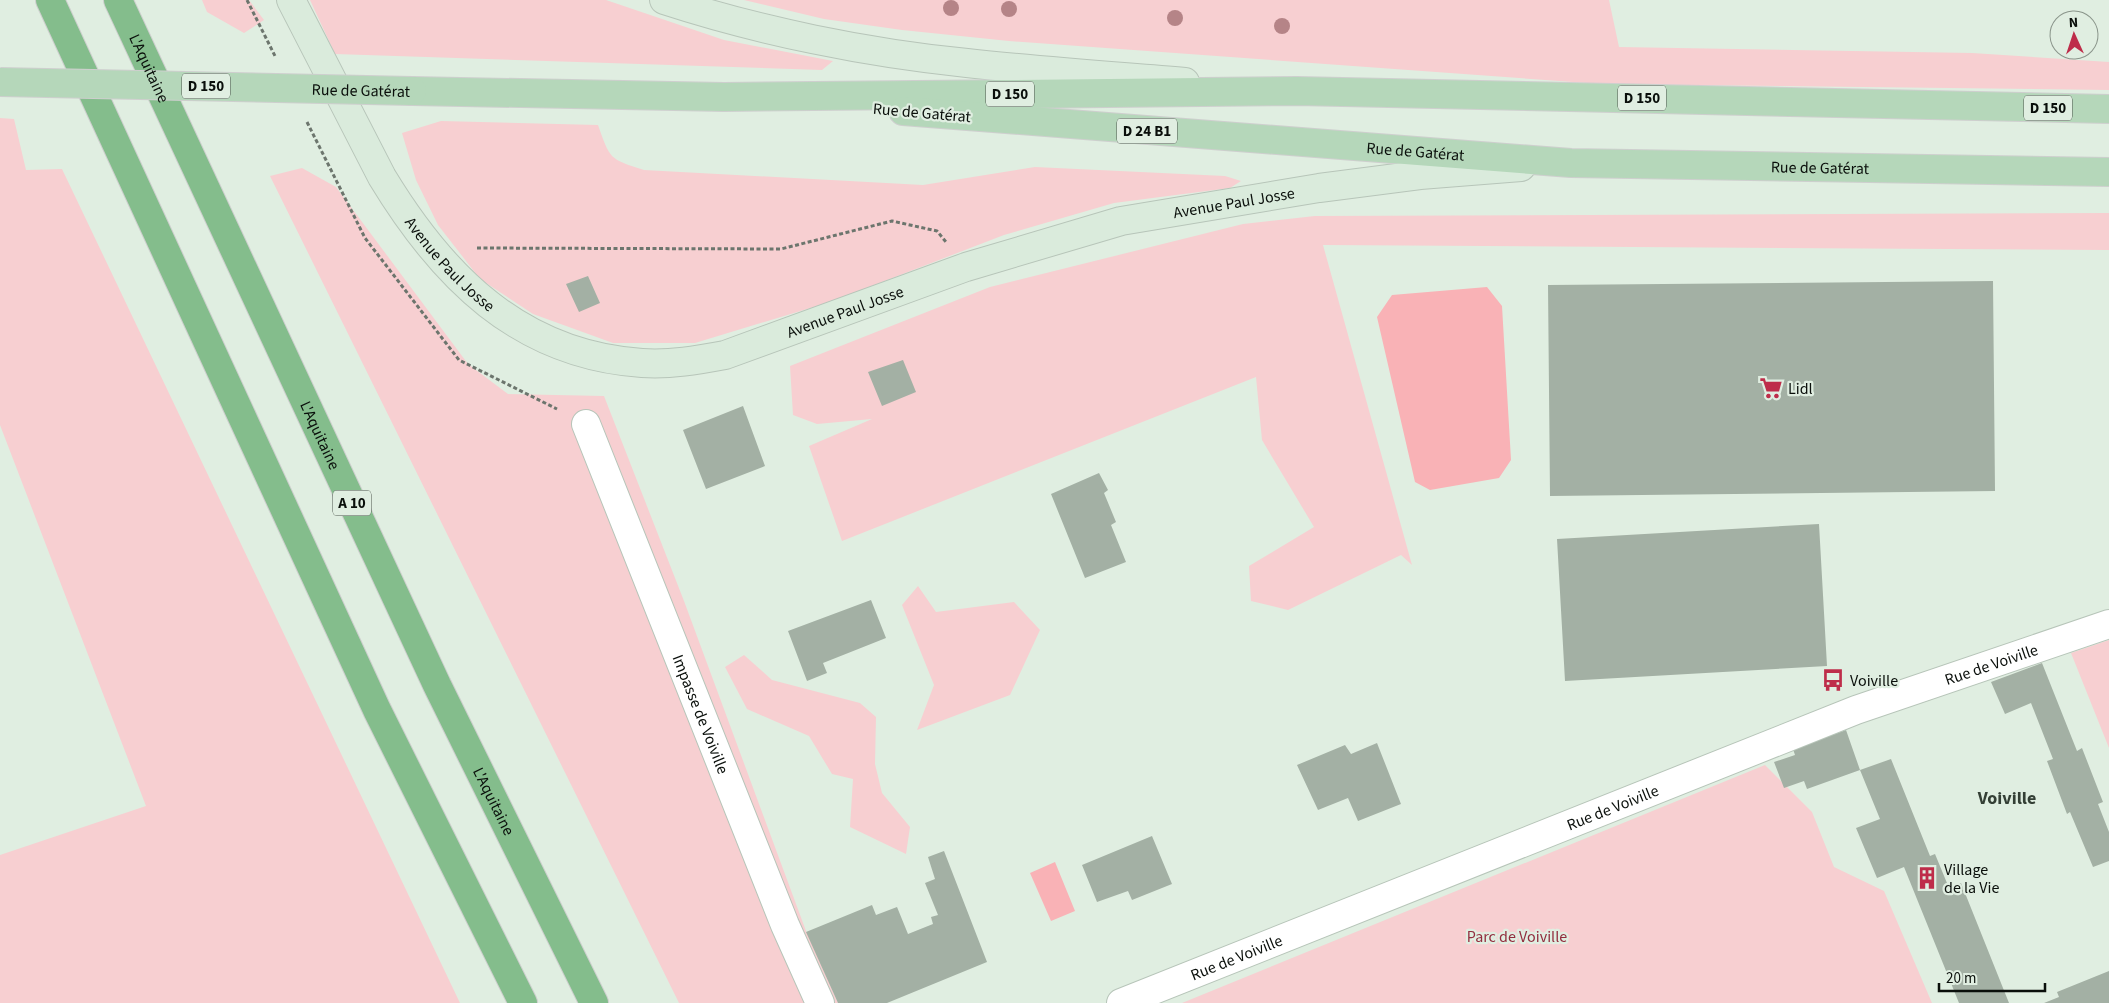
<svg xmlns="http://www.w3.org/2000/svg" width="2109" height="1003" font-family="'Source Sans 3',sans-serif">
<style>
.green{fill:#f7cfd1}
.water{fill:#f9b2b6}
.building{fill:#a3b0a4}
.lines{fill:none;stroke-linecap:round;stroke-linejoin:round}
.minor-casing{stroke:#b7c5b9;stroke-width:30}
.secondary-casing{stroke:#b7c5b9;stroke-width:30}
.primary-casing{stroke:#cecfce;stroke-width:30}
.motorway-casing{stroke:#cecfce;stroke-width:30}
.path{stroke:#6c756d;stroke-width:3;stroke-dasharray:4 2.5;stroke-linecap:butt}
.minor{stroke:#fff;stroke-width:28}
.secondary{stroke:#daebdc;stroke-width:28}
.primary{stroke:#b5d7ba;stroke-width:28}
.motorway{stroke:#84bd8c;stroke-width:28}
.primary-bridge-casing{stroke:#cecfce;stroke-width:30;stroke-linecap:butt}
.primary-bridge{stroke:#b5d7ba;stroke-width:28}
.tree{fill:#b58487}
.labels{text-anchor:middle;stroke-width:4.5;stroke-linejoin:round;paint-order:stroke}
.shield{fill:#e0eee1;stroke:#4a524b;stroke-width:1}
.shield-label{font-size:15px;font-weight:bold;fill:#0a0f0b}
.street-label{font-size:16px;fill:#0a0f0b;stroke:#e0eee1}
.poi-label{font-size:16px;fill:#0a0f0b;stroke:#e0eee1;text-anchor:start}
.park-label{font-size:16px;fill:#922d3e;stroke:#e0eee1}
.neighbourhood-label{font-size:18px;font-weight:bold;fill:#343f35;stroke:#e0eee1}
</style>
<rect width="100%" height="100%" fill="#e0eee1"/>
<path class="green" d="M 202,0 L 249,0 L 264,20 L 244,33 L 207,12 Z
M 310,0 L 606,0 L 724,40 L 833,61 L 822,70 L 335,54 Z
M 744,0 L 1609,0 L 1619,47 L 1972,53 L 2109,62 L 2109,90 L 1601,84 L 1009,41 L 902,30 L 824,19 Z
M 0,118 L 14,119 L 26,170 L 62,169 L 460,1003 L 0,1003 L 0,855 L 146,806 L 0,425 Z
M 441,121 L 598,125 C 610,159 609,159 644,170 L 923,185 L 1035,167 L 1225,176 L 1241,181 L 1230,188 L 1114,203 L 1004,235 L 830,302 L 695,343 L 613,343 L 533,314 L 480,279 L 438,225 L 416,180 L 402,133 Z
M 302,168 L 336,187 L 468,364 L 508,394 L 604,396 L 684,601 L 806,931 L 838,1003 L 679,1003 L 270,176 Z
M 2109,213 L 2109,250 L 1323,245 L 1412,565 L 1401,555 L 1288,610 L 1251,601 L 1249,566 L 1314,527 L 1262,440 L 1256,377 L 842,541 L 809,446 L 872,419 L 817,424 L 793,415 L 790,366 L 990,287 L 1243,224 L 1315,216 Z
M 918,586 L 936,612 L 1014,602 L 1040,630 L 1010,695 L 917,730 L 934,685 L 902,605 Z
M 2109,640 L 2109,748 L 2071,653 Z
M 744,655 L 772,680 L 860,703 L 876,717 L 875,764 L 882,793 L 910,827 L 906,854 L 850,827 L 853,779 L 832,774 L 809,736 L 747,709 L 725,667 Z
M 1765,765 L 1812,812 L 1834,867 L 1884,891 L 1932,1003 L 1182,1003 Z"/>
<path class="water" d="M 1487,287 L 1502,306 L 1511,460 L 1499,478 L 1430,490 L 1415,482 L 1377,317 L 1392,295 Z
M 1055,862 L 1075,911 L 1051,921 L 1030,873 Z"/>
<path class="building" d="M 588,276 L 600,303 L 579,312 L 566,284 Z
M 1993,281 L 1995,491 L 1550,496 L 1548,285 Z
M 903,360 L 916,392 L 882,406 L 868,372 Z
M 743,406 L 765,466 L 706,489 L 683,430 Z
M 1099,473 L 1108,490 L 1104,493 L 1116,522 L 1111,525 L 1126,562 L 1085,578 L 1051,494 Z
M 1819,524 L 1827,666 L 1565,681 L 1557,539 Z
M 871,600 L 886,638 L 823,663 L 827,673 L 807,681 L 788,631 Z
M 2042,663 L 2077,751 L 2082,748 L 2103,802 L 2098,804 L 2109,832 L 2109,861 L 2093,867 L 2070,812 L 2067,814 L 2047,761 L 2053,759 L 2031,703 L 2005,714 L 1991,682 Z
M 1846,730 L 1860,770 L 1807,789 L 1804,781 L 1784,788 L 1774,762 L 1795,755 L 1793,749 Z
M 1377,743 L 1401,804 L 1358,821 L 1348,798 L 1318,810 L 1297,765 L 1345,745 L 1351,754 Z
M 1891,759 L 1930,856 L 1935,854 L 1949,888 L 1961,883 L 2009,1003 L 1959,1003 L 1904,867 L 1877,878 L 1856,828 L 1880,819 L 1860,770 Z
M 1152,836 L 1172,884 L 1132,900 L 1128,891 L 1097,902 L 1082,865 Z
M 944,851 L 987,962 L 887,1003 L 838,1003 L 806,932 L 872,905 L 876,915 L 897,907 L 908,934 L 933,924 L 931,917 L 938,915 L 925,883 L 935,879 L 928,857 Z
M 2109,971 L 2109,1003 L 2044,1003 L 2059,997 L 2057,992 Z"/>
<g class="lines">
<defs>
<g id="minor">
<path id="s1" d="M 586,424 L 785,925 L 820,1003"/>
<path id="s2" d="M 1121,1003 L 1856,710 L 2109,624"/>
</g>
<g id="secondary">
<path id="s3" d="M 291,0 L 382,177 C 442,276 519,355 642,363 C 670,365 698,360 725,355 L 966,267 L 1121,221 L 1319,188 L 1420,175 L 1521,167"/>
<path d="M 664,0 C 759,31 867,53 967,63 C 1039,71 1113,76 1185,82"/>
</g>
<g id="primary">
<path d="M 412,91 L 724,97 L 1297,91 L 2109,109"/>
<path id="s4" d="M 903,111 L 1571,163 L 2109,172"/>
</g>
<g id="motorway">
<path d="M 50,0 L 377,710 L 523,1003"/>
<path id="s5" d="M 118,0 L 437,685 L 594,1003"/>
</g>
</defs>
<use href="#minor" class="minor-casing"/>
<use href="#secondary" class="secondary-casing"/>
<use href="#primary" class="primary-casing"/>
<use href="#motorway" class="motorway-casing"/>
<path class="path" d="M 247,0 L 275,56
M 307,122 L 365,238 L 459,360 L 557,409
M 477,248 L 781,249 L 892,221 L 937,231 L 946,242"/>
<use href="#minor" class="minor"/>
<use href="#secondary" class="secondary"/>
<use href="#primary" class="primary"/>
<use href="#motorway" class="motorway"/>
<defs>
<g id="primary-bridge">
<path id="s6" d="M 0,82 L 412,91"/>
</g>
</defs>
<use href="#primary-bridge" class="primary-bridge-casing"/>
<use href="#primary-bridge" class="primary-bridge"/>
</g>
<g class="tree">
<circle cx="951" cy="8" r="8"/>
<circle cx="1009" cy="9" r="8"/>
<circle cx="1175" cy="18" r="8"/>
<circle cx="1282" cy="26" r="8"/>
</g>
<defs>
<symbol id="supermarket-bare" viewBox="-9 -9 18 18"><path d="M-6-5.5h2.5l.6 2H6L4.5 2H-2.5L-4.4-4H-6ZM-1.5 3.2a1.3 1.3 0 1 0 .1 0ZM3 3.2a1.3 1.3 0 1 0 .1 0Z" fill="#be2d4a" stroke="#e0eee1" stroke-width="2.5" paint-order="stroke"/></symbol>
<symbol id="bus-bare" viewBox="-9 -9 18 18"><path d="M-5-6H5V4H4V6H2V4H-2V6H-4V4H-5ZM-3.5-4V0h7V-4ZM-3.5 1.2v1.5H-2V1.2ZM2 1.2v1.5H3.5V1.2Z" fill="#be2d4a" stroke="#e0eee1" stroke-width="2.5" paint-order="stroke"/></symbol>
<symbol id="building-bare" viewBox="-9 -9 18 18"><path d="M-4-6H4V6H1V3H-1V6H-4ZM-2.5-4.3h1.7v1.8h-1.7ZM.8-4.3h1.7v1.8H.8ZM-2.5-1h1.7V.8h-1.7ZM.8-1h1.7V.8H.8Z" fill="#be2d4a" stroke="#e0eee1" stroke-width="2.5" paint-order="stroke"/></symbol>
</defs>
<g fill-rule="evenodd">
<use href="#supermarket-bare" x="1755" y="372" width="32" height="32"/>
<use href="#bus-bare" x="1817" y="664" width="32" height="32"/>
<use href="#building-bare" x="1911" y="862" width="32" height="32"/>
</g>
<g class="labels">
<g class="shield">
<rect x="182" y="73.5" width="48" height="25" rx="4"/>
<rect x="986" y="81.5" width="48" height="25" rx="4"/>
<rect x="1618" y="85.5" width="48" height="25" rx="4"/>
<rect x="2024" y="95.5" width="48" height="25" rx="4"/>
<rect x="1117" y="118.5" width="60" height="25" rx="4"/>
<rect x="333" y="490.5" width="38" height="25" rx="4"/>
</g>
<g class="shield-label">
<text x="206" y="91">D 150</text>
<text x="1010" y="99">D 150</text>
<text x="1642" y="103">D 150</text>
<text x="2048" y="113">D 150</text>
<text x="1147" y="136">D 24 B1</text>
<text x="352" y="508">A 10</text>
</g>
<g class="street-label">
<text dy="6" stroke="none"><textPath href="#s5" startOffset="75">L'Aquitaine</textPath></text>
<text dy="6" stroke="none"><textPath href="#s6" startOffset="361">Rue de Gatérat</textPath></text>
<text transform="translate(922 112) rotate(5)" y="6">Rue de Gatérat</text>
<text dy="6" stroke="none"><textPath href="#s4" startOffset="514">Rue de Gatérat</textPath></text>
<text dy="6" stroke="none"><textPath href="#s4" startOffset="919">Rue de Gatérat</textPath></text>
<text dy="6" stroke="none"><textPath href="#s3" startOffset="1149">Avenue Paul Josse</textPath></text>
<text dy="6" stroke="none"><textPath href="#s3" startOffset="310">Avenue Paul Josse</textPath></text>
<text dy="6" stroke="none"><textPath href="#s3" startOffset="744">Avenue Paul Josse</textPath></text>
<text dy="6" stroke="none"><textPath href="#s5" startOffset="480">L'Aquitaine</textPath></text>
<text dy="6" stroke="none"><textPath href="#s2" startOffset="934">Rue de Voiville</textPath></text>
<text dy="6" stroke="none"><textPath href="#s1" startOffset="312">Impasse de Voiville</textPath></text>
<text dy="6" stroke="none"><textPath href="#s5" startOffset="885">L'Aquitaine</textPath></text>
<text dy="6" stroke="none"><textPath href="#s2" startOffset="529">Rue de Voiville</textPath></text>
<text dy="6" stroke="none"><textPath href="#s2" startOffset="124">Rue de Voiville</textPath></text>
</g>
<g class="poi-label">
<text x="1788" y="394">Lidl</text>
<text x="1850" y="686">Voiville</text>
<text x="1944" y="875">Village<tspan x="1944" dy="18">de la Vie</tspan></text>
</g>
<g class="park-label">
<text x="1517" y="942">Parc de Voiville</text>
</g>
<g class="neighbourhood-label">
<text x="2007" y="804">Voiville</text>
</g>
</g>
<g transform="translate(2074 35) rotate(357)"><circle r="24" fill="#e0eee1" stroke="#8a958b"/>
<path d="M0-4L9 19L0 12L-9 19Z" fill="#be2d4a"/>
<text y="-8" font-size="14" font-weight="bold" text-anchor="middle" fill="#0a0f0b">N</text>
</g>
<path d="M1939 983v8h106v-8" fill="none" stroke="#0a0f0b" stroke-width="2.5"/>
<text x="1946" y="983" font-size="15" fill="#0a0f0b" stroke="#e0eee1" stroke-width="4" paint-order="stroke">20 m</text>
</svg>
